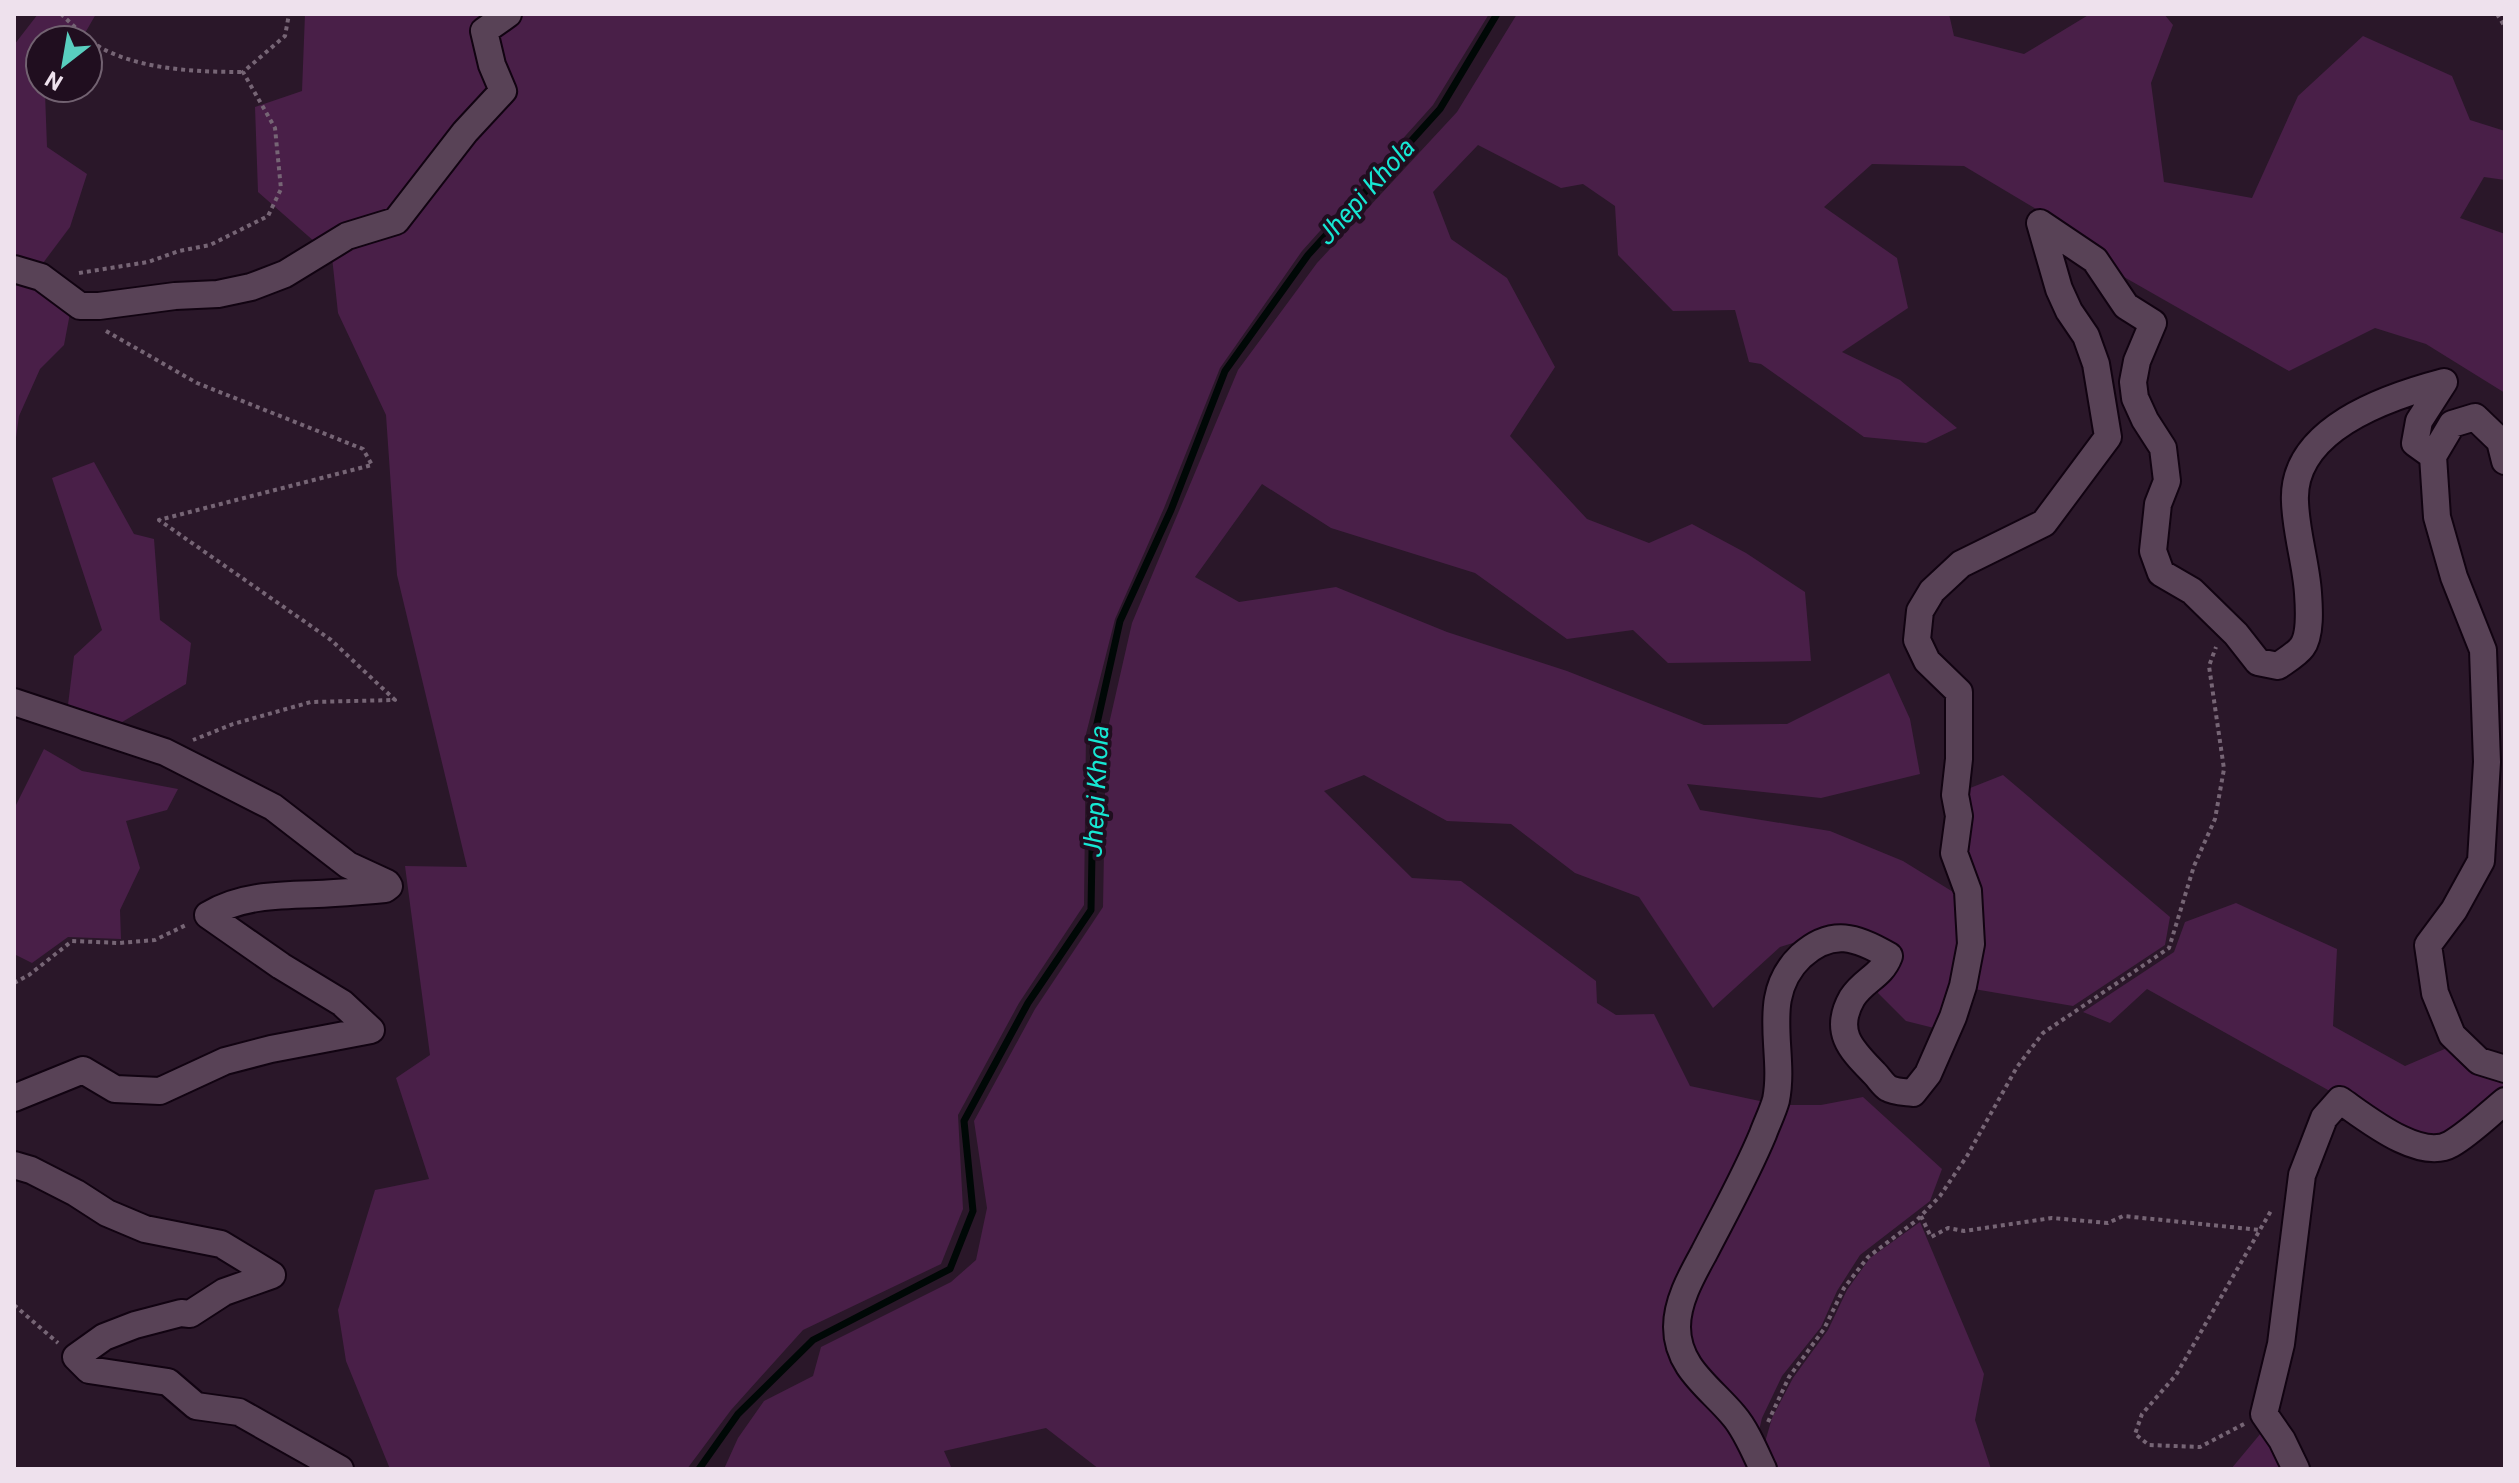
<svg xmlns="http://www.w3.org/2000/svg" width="2519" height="1483" font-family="Roboto,sans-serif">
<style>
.green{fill:#491f48}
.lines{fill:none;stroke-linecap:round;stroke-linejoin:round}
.stream{stroke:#000806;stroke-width:7}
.minor-casing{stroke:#110311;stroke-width:30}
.path{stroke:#766575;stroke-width:4;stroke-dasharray:4 4;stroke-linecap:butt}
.minor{stroke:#584256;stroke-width:26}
.labels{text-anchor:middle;stroke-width:8;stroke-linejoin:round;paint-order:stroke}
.water-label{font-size:26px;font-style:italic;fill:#16e7d3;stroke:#200e1f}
</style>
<rect width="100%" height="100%" fill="#2a1729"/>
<path class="green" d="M 38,14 L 96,14 L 81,40 L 40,40 L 40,88 L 48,88 L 45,93 L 47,147 L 87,174 L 70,227 L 43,263 L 14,260 L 14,45 Z
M 305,14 L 1489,14 L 1433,105 L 1302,251 L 1220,368 L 1164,508 L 1115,619 L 1086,734 L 1084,905 L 1019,1003 L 958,1115 L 963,1209 L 941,1264 L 803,1330 L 731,1410 L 687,1469 L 390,1469 L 346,1361 L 338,1310 L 375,1190 L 429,1179 L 396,1078 L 430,1055 L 405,866 L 467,867 L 397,575 L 386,415 L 338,313 L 332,257 L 258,192 L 255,107 L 302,91 Z
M 1517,14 L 1949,14 L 1954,36 L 2024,54 L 2090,14 L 2164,14 L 2173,25 L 2151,83 L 2164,182 L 2252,198 L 2298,96 L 2363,36 L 2452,76 L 2470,120 L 2505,131 L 2505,180 L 2484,177 L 2460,218 L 2505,234 L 2505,393 L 2426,344 L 2375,328 L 2289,371 L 2117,273 L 2041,212 L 1964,166 L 1872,164 L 1824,207 L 1897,258 L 1908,308 L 1842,352 L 1900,380 L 1957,428 L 1926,443 L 1864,437 L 1761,364 L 1749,362 L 1735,310 L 1673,311 L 1618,255 L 1615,206 L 1583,184 L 1561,188 L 1478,145 L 1433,192 L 1451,239 L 1507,278 L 1555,367 L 1510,436 L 1587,519 L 1649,543 L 1692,524 L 1746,553 L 1805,592 L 1811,661 L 1668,663 L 1633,630 L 1567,639 L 1475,573 L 1331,528 L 1262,484 L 1195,577 L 1239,602 L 1336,587 L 1447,632 L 1567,671 L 1704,725 L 1787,724 L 1889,673 L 1910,719 L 1920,774 L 1821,798 L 1687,784 L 1700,810 L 1830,831 L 1903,861 L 1958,895 L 1962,941 L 1938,1029 L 1906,1021 L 1878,993 L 1880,980 L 1896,955 L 1835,930 L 1780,947 L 1713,1008 L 1639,897 L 1575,873 L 1511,824 L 1447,821 L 1364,775 L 1324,791 L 1412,878 L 1461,881 L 1596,981 L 1597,1003 L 1616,1015 L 1654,1014 L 1690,1086 L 1769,1103 L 1670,1329 L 1754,1469 L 1099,1469 L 1046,1428 L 944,1451 L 952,1469 L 724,1469 L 738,1438 L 764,1401 L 813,1376 L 821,1347 L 951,1282 L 976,1260 L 987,1208 L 974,1121 L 1035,1009 L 1103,907 L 1106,737 L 1132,623 L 1238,370 L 1317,263 L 1457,112 Z
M 14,277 L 71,308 L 64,345 L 40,369 L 19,416 L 14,452 Z
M 94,462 L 134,534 L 154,539 L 160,620 L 191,643 L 186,684 L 112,728 L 67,713 L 74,656 L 102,630 L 52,478 Z
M 44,749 L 82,771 L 178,789 L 167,810 L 126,821 L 140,868 L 120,910 L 121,939 L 68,937 L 32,963 L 14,954 L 14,809 Z
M 2003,775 L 2170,917 L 2165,945 L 2073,1006 L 1968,988 L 1959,853 L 1960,792 Z
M 2236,903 L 2337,949 L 2333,1026 L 2405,1066 L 2447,1048 L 2505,1076 L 2505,1096 L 2444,1139 L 2421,1142 L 2147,989 L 2110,1023 L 2083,1012 L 2174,952 L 2185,922 Z
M 1863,1097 L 1942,1169 L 1930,1201 L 1860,1255 L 1837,1291 L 1821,1327 L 1782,1376 L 1762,1418 L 1756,1443 L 1712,1387 L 1682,1323 L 1781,1105 L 1821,1105 Z
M 1920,1222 L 1984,1374 L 1975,1420 L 1991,1469 L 1766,1469 L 1761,1456 L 1772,1418 L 1793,1378 L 1828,1330 L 1847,1290 L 1870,1258 Z
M 2261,1433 L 2272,1445 L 2285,1469 L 2231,1469 Z"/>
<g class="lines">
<path class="stream" d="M 699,1469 L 738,1414 L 813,1340 L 950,1269 L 973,1211 L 964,1121 L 1028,1003 L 1091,910 L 1094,737 L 1120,621 L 1171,510 L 1225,371 L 1308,255 L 1440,109 L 1497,14"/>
<defs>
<path id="minor" d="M 14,269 L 41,277 L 80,306 L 99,306 L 175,296 L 218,294 L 251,287 L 285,274 L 347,236 L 396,221 L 465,132 L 503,91 L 492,65 L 484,31 L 508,14
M 2505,461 L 2500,441 L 2475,417 L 2452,424 L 2433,456 L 2437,517 L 2454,577 L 2483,650 L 2487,762 L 2481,861 L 2454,910 L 2428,945 L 2435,993 L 2452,1035 L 2479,1061 L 2505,1069
M 14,702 L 165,752 L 273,807 L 348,865 L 387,883 L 389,886 L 385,889 C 363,891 340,893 317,894 C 280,895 241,895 208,915 L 281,966 L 342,1003 L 371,1030 L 271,1049 L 225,1061 L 160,1091 L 115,1089 L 83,1070 L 14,1098
M 14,1165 L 31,1170 L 76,1193 L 107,1213 L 145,1229 L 221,1244 L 272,1275 L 224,1292 L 190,1314 L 181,1313 L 135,1325 L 104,1337 L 76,1357 L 89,1370 L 168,1382 L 196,1406 L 239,1412 L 340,1469
M 1763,1469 C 1755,1452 1746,1430 1734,1416 C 1711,1388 1677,1368 1677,1327 C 1677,1301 1692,1275 1704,1253 C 1724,1214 1746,1175 1763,1134 C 1767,1123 1773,1111 1776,1100 C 1786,1050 1758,997 1801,956 C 1832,928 1857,937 1889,956 C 1881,977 1864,979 1852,998 C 1832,1033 1853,1051 1875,1074 C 1879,1078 1884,1086 1888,1088 C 1894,1092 1906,1092 1913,1093 L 1928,1074 L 1953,1017 L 1963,986 L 1971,944 L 1968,891 L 1954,853 L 1959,816 L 1955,795 L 1959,759 L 1959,692 L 1927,661 L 1917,640 L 1920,611 L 1932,591 L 1961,564 L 2044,523 L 2108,437 L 2096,364 L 2086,336 L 2069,311 L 2059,289 L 2040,223 L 2095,260 L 2126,306 L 2153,323 L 2137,361 L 2133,382 L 2135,398 L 2145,420 L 2163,448 L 2167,481 L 2158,504 L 2153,551 L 2161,573 L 2192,591 L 2236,634 L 2258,662 L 2278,666 C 2285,661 2297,654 2302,647 C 2311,635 2309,607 2308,593 C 2306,563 2296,533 2295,502 C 2291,429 2387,397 2444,382 L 2419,421 L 2415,443 L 2433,456
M 2296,1469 L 2282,1440 L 2264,1414 L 2281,1344 L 2302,1175 L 2324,1118 L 2340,1100 C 2366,1118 2420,1162 2451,1144 C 2470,1133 2488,1115 2505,1101"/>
</defs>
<use href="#minor" class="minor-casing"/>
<path class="path" d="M 61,14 C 74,26 89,42 105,50 C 146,70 198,72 243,72
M 2497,14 L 2505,27
M 79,273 L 148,262 L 179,251 L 210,245 L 268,216 L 281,189 L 275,128 L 243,72 L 285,36 L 289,14
M 106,331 L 197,383 L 363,449 L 372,465 L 159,520 L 331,640 L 395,700 L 311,702 L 233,724 L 193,740
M 14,983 L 29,975 L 72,941 L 119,943 L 155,940 L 188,924
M 1921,1216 L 1931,1237 L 1948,1228 L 1964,1231 L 2052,1218 L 2108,1223 L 2123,1216 L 2260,1230
M 14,1305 L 58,1343
M 1768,1422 L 1789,1377 L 1824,1329 L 1844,1288 L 1868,1257 L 1917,1220 L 1940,1196 L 1967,1156 L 2017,1067 L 2043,1033 L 2169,948 L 2194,866 L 2215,819 L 2224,769 L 2209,666 L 2216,647
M 2244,1424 L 2200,1447 L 2149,1445 L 2135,1434 L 2142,1414 L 2176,1375 L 2272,1209"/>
<use href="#minor" class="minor"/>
</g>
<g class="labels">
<g class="water-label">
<text transform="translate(1366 191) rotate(-48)" y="9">Jhepi Khola</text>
<text transform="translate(1096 791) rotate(-87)" y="9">Jhepi Khola</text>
</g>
</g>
<rect width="2519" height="1483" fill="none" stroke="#eee1ed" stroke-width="32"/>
<g transform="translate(64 64) rotate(211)"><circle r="38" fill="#200e1f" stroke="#726271" stroke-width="2"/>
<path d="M0-6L14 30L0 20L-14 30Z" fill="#59cebf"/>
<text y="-12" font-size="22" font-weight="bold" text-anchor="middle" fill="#eee1ed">N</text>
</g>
</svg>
